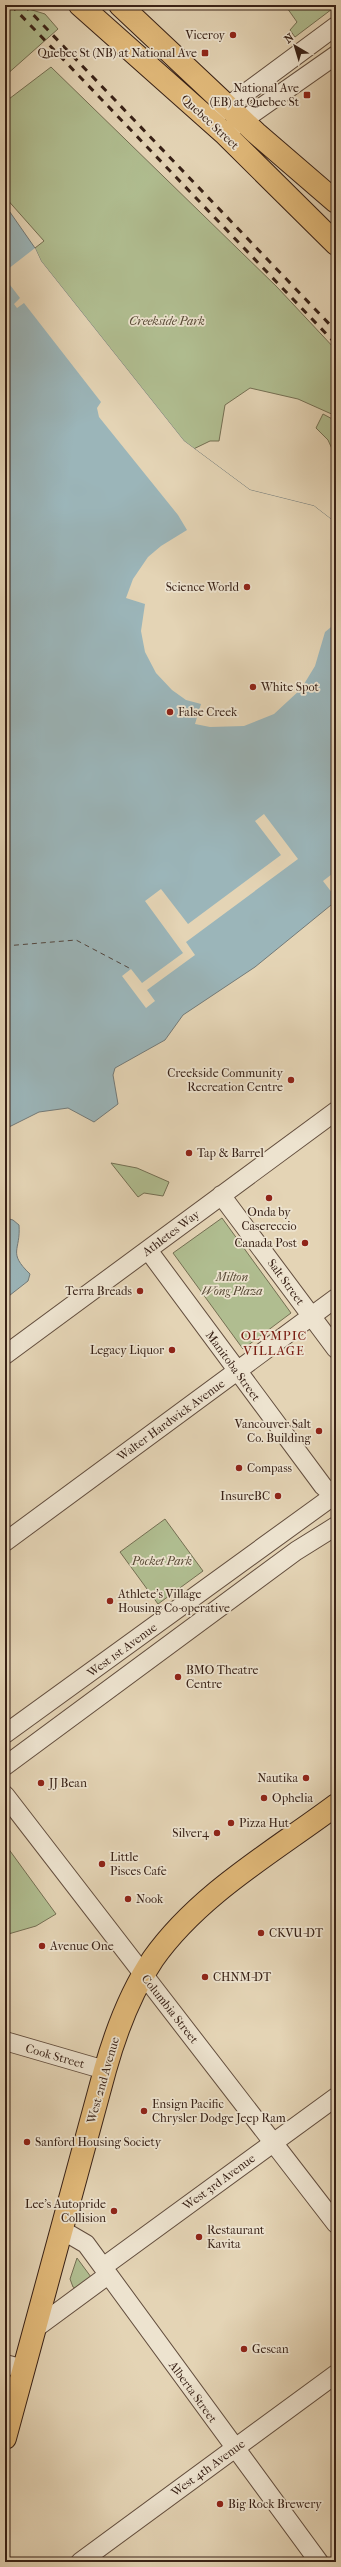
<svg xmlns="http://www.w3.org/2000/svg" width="341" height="2567" font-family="'IM FELL French Canon',serif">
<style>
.green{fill:#b0bd90;stroke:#746f53}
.water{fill:#9bb5b9;stroke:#737a78}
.pier{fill:#e4d4b5}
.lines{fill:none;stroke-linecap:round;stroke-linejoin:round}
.ferry{stroke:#51463f;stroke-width:1;stroke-dasharray:5 4;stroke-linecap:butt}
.minor-casing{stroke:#634e3e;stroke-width:20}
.major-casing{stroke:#382116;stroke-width:24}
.minor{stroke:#ede3cf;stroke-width:18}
.major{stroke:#e2ba7a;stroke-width:22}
.rail{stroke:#382116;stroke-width:3;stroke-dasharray:7 7;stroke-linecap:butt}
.poi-dot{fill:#8f2418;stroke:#ede3cf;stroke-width:1.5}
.labels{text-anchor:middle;stroke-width:3.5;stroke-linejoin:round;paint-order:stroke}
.poi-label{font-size:12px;fill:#382116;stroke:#ede3cf;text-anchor:start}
.street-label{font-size:12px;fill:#382116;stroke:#ede3cf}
.park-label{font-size:12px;font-style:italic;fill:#564834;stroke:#ede3cf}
.neighbourhood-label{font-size:13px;letter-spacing:1px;fill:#7a1f14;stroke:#ede3cf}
</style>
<rect width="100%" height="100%" fill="#e4d4b5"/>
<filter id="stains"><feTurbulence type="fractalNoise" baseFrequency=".005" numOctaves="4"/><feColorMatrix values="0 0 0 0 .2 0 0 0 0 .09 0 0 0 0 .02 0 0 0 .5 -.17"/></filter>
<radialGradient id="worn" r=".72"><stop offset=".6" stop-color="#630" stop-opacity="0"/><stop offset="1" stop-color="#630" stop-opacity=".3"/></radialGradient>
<path class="green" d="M 5,5 L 16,5 L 45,14 L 58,29 L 5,76 Z
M 285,5 L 336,5 L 336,6 L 295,37 L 290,30 L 297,22 Z
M 51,67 L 277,287 L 336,350 L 336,416 L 298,399 L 250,388 L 225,405 L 219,441 L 210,441 L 179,456 L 8,269 L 44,241 L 5,197 L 5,102 Z
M 323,414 L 336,421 L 336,451 L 333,451 L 328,440 L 316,428 Z
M 111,1163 L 137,1168 L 169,1182 L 163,1196 L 144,1193 L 138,1197 Z
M 222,1218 L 291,1313 L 243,1349 L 173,1253 Z
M 165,1519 L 203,1571 L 158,1604 L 120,1552 Z
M 5,1844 L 56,1914 L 36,1926 L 5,1935 Z
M 77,2258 L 91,2277 L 77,2289 L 73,2287 L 70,2279 Z"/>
<path class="water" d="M 5,205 L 35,248 L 41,261 L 184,441 L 250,490 L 314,506 L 336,523 L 336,901 L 255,967 L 183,1015 L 165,1040 L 115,1068 L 113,1075 L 118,1104 L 94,1122 L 68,1108 L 39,1112 L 5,1129 Z
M 5,1218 L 13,1220 L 19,1225 C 21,1251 7,1252 30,1274 L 28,1281 L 5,1299 Z"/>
<path class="pier" d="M 35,248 L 41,261 L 184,441 L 250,490 L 314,506 L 336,523 L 336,623 L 325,632 L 315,666 L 301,689 L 274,714 L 244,726 L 210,727 L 195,724 L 201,704 L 186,700 L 172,690 L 156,673 L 145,652 L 141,631 L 145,604 L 126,598 L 133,579 L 148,557 L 161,546 L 187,530 L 178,515 L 99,417 L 97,408 L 101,402 L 24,303 L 17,308 L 14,304 L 20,298 L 7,281 L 8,269 Z
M 264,814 L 298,859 L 186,942 L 195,955 L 147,990 L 155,1001 L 146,1008 L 122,976 L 131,969 L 142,983 L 183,953 L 145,901 L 161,889 L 188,924 L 281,855 L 255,821 Z
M 336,871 L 336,898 L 323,881 Z"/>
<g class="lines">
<path class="ferry" d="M 5,946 L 76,940 L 131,969"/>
<defs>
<path id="minor" d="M 209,120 L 336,26
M 232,128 L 336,55
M 221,1195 L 336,1349
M 148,1250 L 323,1486 L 336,1498
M 5,1355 L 336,1111
M 5,1542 L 336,1298
M 5,1734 L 336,1494
M 5,1766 L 296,1551 L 336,1526
M 5,1795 L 336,2224
M 5,2041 L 105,2070
M 62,2230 L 86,2244 L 319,2562
M 103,2267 L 336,2097
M 36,2328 L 108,2275
M 5,2364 L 24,2369
M 80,2562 L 336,2374"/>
<path id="major" d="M 80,5 L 224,133 L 336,244
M 120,5 L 256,133 L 336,202
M 5,2438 L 105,2070 C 116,2031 130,1993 153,1959 C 199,1894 273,1852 336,1805"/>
</defs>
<use href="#minor" class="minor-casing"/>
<use href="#major" class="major-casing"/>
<use href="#minor" class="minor"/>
<use href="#major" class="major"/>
<path class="rail" d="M 11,5 L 336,344
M 24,5 L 336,331"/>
</g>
<g class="poi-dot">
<circle cx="233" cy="35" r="4"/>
<rect x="201" y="49" width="8" height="8" rx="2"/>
<rect x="303" y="91" width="8" height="8" rx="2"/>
<circle cx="247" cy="587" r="4"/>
<circle cx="253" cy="687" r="4"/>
<circle cx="170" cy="712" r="4"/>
<circle cx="291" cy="1080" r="4"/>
<circle cx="189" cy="1153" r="4"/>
<circle cx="269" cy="1198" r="4"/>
<circle cx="305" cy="1243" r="4"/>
<circle cx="140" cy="1291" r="4"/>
<circle cx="172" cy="1350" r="4"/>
<circle cx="319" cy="1431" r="4"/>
<circle cx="239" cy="1468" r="4"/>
<circle cx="278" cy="1496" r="4"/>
<circle cx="110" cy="1601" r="4"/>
<circle cx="178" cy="1677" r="4"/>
<circle cx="306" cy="1778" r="4"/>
<circle cx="41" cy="1783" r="4"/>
<circle cx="264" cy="1798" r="4"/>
<circle cx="231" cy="1823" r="4"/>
<circle cx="217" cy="1833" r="4"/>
<circle cx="102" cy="1864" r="4"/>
<circle cx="128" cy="1899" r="4"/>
<circle cx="261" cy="1933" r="4"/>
<circle cx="42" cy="1946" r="4"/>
<circle cx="205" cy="1977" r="4"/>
<circle cx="144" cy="2111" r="4"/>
<circle cx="27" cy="2142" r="4"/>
<circle cx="114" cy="2211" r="4"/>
<circle cx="199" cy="2237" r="4"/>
<circle cx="244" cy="2349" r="4"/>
<circle cx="220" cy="2504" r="4"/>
</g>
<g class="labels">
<g class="poi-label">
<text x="225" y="39" text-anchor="end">Viceroy</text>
<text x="197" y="57" text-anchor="end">Quebec St (NB) at National Ave</text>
<text x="299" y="92" text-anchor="end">National Ave<tspan x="299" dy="14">(EB) at Quebec St</tspan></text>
<text x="239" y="591" text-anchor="end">Science World</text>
<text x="261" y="691">White Spot</text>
<text x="178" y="716">False Creek</text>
<text x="283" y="1077" text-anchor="end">Creekside Community<tspan x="283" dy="14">Recreation Centre</tspan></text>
<text x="197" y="1157">Tap &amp; Barrel</text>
<text x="269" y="1216" text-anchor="middle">Onda by<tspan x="269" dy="14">Casereccio</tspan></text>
<text x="297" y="1247" text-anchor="end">Canada Post</text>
<text x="132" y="1295" text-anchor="end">Terra Breads</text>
<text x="164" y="1354" text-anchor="end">Legacy Liquor</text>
<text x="311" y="1428" text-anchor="end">Vancouver Salt<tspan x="311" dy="14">Co. Building</tspan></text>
<text x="247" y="1472">Compass</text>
<text x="270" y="1500" text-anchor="end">InsureBC</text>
<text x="118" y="1598">Athlete's Village<tspan x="118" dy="14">Housing Co-operative</tspan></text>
<text x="186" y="1674">BMO Theatre<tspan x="186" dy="14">Centre</tspan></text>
<text x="298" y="1782" text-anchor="end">Nautika</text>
<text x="49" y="1787">JJ Bean</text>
<text x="272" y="1802">Ophelia</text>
<text x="239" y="1827">Pizza Hut</text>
<text x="209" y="1837" text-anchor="end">Silver4</text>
<text x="110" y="1861">Little<tspan x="110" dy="14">Pisces Cafe</tspan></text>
<text x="136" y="1903">Nook</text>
<text x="269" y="1937">CKVU-DT</text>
<text x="50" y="1950">Avenue One</text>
<text x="213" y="1981">CHNM-DT</text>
<text x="152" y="2108">Ensign Pacific<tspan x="152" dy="14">Chrysler Dodge Jeep Ram</tspan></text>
<text x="35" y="2146">Sanford Housing Society</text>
<text x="106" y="2208" text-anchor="end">Lee’s Autopride<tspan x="106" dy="14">Collision</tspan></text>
<text x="207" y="2234">Restaurant<tspan x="207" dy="14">Kavita</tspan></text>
<text x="252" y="2353">Gescan</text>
<text x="228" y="2508">Big Rock Brewery</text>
</g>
<g class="street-label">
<text transform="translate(210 122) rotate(43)" y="4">Quebec Street</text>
<text transform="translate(171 1233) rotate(-37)" y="4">Athletes Way</text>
<text transform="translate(286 1282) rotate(54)" y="4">Salt Street</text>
<text transform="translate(233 1366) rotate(54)" y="4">Manitoba Street</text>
<text transform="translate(171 1420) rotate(-36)" y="4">Walter Hardwick Avenue</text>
<text transform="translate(122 1650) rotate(-36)" y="4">West 1st Avenue</text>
<text transform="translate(170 2009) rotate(52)" y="4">Columbia Street</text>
<text transform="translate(55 2056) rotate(16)" y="4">Cook Street</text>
<text transform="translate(103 2080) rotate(-74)" y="4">West 2nd Avenue</text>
<text transform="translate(219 2182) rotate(-36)" y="4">West 3rd Avenue</text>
<text transform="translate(193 2392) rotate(54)" y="4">Alberta Street</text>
<text transform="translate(208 2468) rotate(-36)" y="4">West 4th Avenue</text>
</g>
<g class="park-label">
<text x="167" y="325">Creekside Park</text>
<text x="232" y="1281">Milton<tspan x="232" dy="14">Wong Plaza</tspan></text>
<text x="162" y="1565">Pocket Park</text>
</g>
<g class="neighbourhood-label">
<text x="274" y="1340">OLYMPIC<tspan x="274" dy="15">VILLAGE</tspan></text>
</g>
</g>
<rect width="341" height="2567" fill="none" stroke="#e4d4b5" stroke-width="20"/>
<rect x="6" y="6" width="329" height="2555" fill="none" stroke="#382116" stroke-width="2"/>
<rect x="10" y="10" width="321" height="2547" fill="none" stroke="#382116"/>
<g transform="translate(295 46) rotate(322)" stroke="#ede3cf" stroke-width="3" paint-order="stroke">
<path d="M0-3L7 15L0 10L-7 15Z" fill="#382116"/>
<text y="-6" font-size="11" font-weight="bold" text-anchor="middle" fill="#382116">N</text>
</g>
<rect width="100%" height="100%" filter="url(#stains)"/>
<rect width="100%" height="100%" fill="url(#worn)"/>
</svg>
